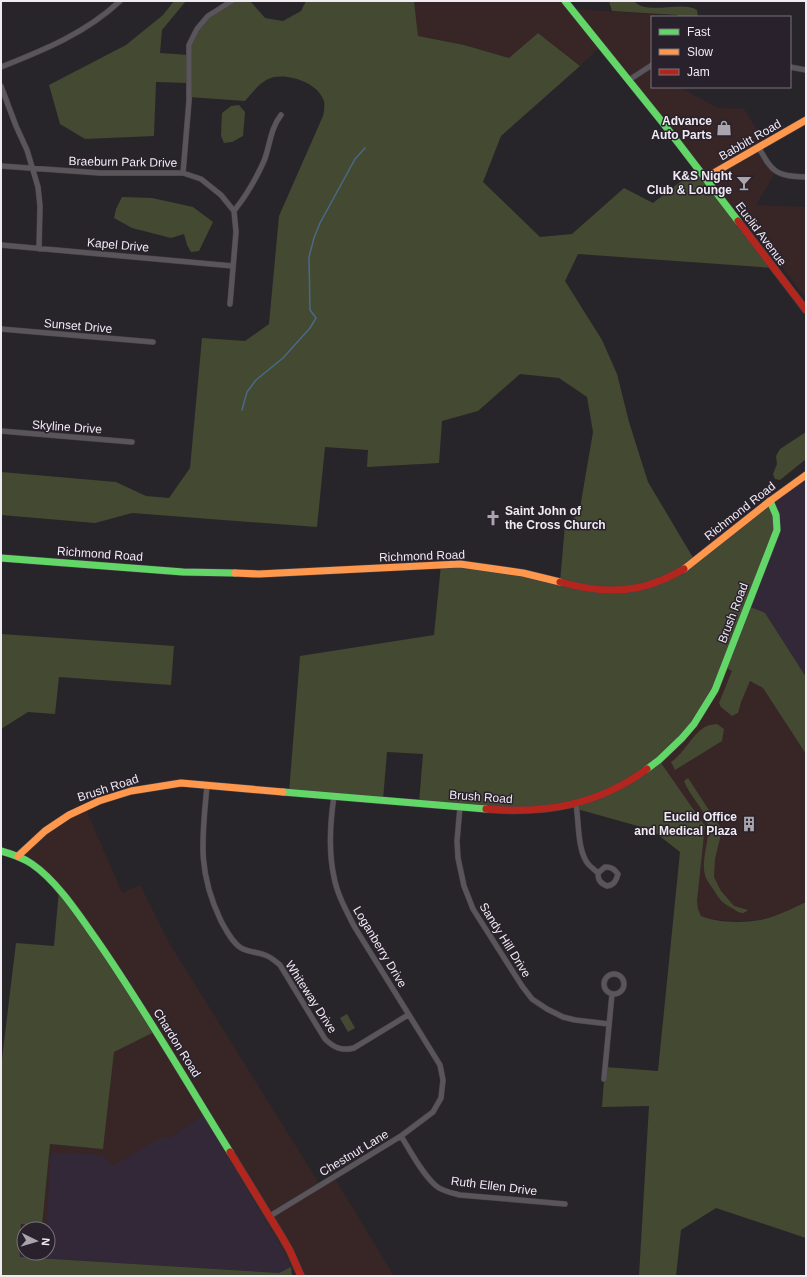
<svg xmlns="http://www.w3.org/2000/svg" width="807" height="1277" font-family="Arial,sans-serif">
<style>
.commercial{fill:#382626}
.built{fill:#322837}
.green{fill:#444932}
.lines{fill:none;stroke-linecap:round;stroke-linejoin:round}
.stream{stroke:#4a6987;stroke-width:1.5}
.street-casing{stroke:#464248;stroke-width:6}
.fast-casing{stroke:#464248;stroke-width:8}
.slow-casing{stroke:#464248;stroke-width:8}
.jam-casing{stroke:#464248;stroke-width:8}
.street{stroke:#59555a;stroke-width:5}
.fast{stroke:#63d668;stroke-width:7}
.slow{stroke:#ff974d;stroke-width:7}
.jam{stroke:#b3261e;stroke-width:7}
.labels{text-anchor:middle;stroke-width:3;stroke-linejoin:round;paint-order:stroke}
.poi-label{font-size:12px;font-weight:bold;fill:#f0eaf2;stroke:#29222d;text-anchor:end}
.street-label{font-size:12px;fill:#f0eaf2;stroke:#29222d}
</style>
<rect width="100%" height="100%" fill="#28252a"/>
<path class="commercial" d="M 414,1 L 565,1 L 572,9 L 667,15 L 667,17 L 652,17 L 652,87 L 679,87 L 718,108 L 744,109 L 766,144 L 759,148 L 776,171 L 756,205 L 806,207 L 806,298 L 736,208 L 731,212 L 601,46 L 580,66 L 538,33 L 509,58 L 464,45 L 418,36 Z
M 725,667 L 763,688 L 806,754 L 806,902 L 775,916 L 760,920 L 734,921 L 710,919 L 701,916 L 698,909 L 697,901 L 705,826 L 659,760 Z
M 85,807 L 122,893 L 140,885 L 168,941 L 320,1185 L 334,1177 L 394,1276 L 304,1276 L 303,1271 L 48,1247 L 48,1229 L 24,1229 L 24,1245 L 19,1244 L 21,1224 L 42,1225 L 50,1144 L 103,1148 L 114,1052 L 59,890 L 18,856 L 53,825 Z"/>
<path class="built" d="M 806,475 L 806,677 L 765,614 L 747,606 L 770,501 Z
M 203,1115 L 283,1250 L 291,1267 L 279,1273 L 20,1257 L 21,1240 L 24,1237 L 24,1253 L 48,1253 L 48,1229 L 46,1229 L 51,1153 L 89,1154 L 103,1156 L 113,1166 L 156,1140 L 164,1137 L 169,1138 Z"/>
<path class="green" d="M 174,1 L 186,1 L 162,30 L 160,53 L 188,55 L 189,45 L 208,16 L 232,1 L 250,1 L 265,18 L 283,21 L 301,11 L 306,1 L 414,1 L 418,36 L 464,45 L 509,58 L 538,33 L 580,66 L 501,136 L 483,182 L 540,237 L 572,234 L 624,188 L 653,203 L 698,168 L 774,268 L 578,254 L 565,281 L 602,340 L 617,374 L 629,422 L 648,482 L 695,561 L 770,501 L 778,523 L 748,606 L 765,613 L 806,677 L 806,754 L 763,688 L 750,681 L 741,702 L 738,713 L 732,716 L 721,707 L 719,703 L 732,671 L 725,667 L 694,724 L 659,760 L 705,826 L 697,901 L 698,909 L 701,916 C 718,923 742,923 760,920 C 776,917 791,909 806,902 L 806,1238 L 716,1208 L 681,1230 L 676,1276 L 639,1276 L 649,1106 L 602,1107 L 605,1067 L 658,1071 L 680,852 L 652,830 L 577,809 L 576,804 L 532,811 L 419,803 L 423,754 L 387,752 L 383,800 L 289,792 L 300,656 L 434,635 L 441,565 L 560,582 L 565,525 L 579,514 L 593,432 L 587,397 L 559,378 L 520,374 L 478,411 L 442,421 L 439,463 L 367,467 L 368,450 L 325,447 L 317,527 L 132,513 L 95,523 L 1,515 L 1,472 L 116,482 L 146,496 L 169,498 L 190,468 L 202,338 L 245,341 L 269,324 L 279,216 L 323,116 C 324,112 325,105 324,101 C 318,83 291,74 274,77 C 261,80 253,92 245,101 L 189,97 L 188,83 L 156,82 L 154,136 L 85,139 L 60,124 L 49,85 L 126,45 L 163,15 Z
M 609,1 L 634,1 C 646,16 682,0 697,10 L 698,17 L 680,17 L 677,15 L 612,11 Z
M 239,105 L 245,112 L 243,136 L 232,142 L 224,143 L 221,136 L 222,113 L 231,106 Z
M 122,197 L 152,198 L 193,207 L 213,222 L 199,251 L 191,252 L 187,245 L 184,234 L 171,238 L 132,228 L 114,218 L 116,209 Z
M 806,432 L 806,459 L 780,480 L 775,479 L 773,474 L 777,464 L 776,456 L 780,449 Z
M 1,634 L 174,646 L 171,685 L 59,677 L 55,714 L 28,712 L 1,729 Z
M 717,724 L 724,729 L 722,741 L 675,770 L 671,762 C 685,753 693,732 707,726 C 710,725 714,724 717,724 Z
M 688,778 L 722,830 L 715,859 L 714,877 L 721,891 L 734,906 L 748,910 C 742,916 738,912 732,908 C 721,902 720,900 713,889 C 711,886 708,882 706,878 C 699,860 712,839 707,821 C 702,806 689,795 684,781 Z
M 59,890 L 156,1031 L 114,1052 L 103,1149 L 50,1144 L 42,1226 L 21,1224 L 19,1244 L 20,1257 L 279,1273 L 291,1267 L 292,1276 L 1,1276 L 1,1067 L 16,943 L 54,946 Z
M 347,1014 L 355,1028 L 348,1032 L 340,1018 Z"/>
<g class="lines">
<path class="stream" d="M 242,410 L 247,392 L 256,380 L 283,358 L 310,328 L 316,318 L 310,310 L 309,257 L 314,238 L 320,223 L 355,159 L 365,148"/>
<defs>
<path id="street" d="M 1,67 C 44,50 86,33 120,1
M 790,67 L 806,70
M 629,80 L 652,65
M 1,86 L 16,126 L 27,150 L 38,187 L 40,206 L 39,249
M 759,148 C 773,173 776,176 806,177
M 1,166 L 100,173 L 183,173 L 201,179 L 221,195 L 234,211 L 236,232 L 230,304
M 183,173 L 189,101 L 189,45 L 197,29 L 208,16 L 232,1
M 234,211 C 246,196 256,179 264,161 C 270,146 270,129 281,115
M 1,245 L 233,266
M 1,329 L 153,342
M 1,431 L 132,442
M 207,786 C 202,839 197,871 221,921 C 226,930 232,942 241,948 C 248,952 257,952 265,955 C 271,957 275,961 280,965 L 325,1039 C 334,1048 342,1051 354,1048 L 408,1015
M 576,804 C 579,821 577,852 589,865 C 592,868 595,870 598,873 C 598,880 600,883 607,886 C 614,885 616,881 618,874 C 614,869 612,867 605,867 L 598,873
M 460,807 L 457,841 L 458,858 L 464,886 L 473,909 L 522,986 L 532,999 L 547,1009 L 563,1017 L 575,1020 L 609,1024
M604 984a10 10 0 1 1 20 0a10 10 0 1 1-20 0Z
M 604,1079 L 612,994
M 401,1136 C 411,1152 421,1172 435,1185 C 441,1191 452,1193 460,1195 L 565,1204
M 270,1216 L 401,1136 L 433,1112 L 441,1098 L 443,1080 L 440,1065 L 354,926 C 346,910 337,894 334,877 C 328,850 330,823 334,796"/>
<path id="fast" d="M 565,1 L 663,123 L 738,221
M 1,558 L 183,572 L 235,573
M 647,769 L 659,760 L 682,738 L 694,724 L 715,690 L 777,530 L 776,515 L 770,501
M 283,792 L 486,809
M 1,851 C 12,854 22,857 32,864 C 57,881 79,915 96,939 C 144,1008 186,1081 230,1152"/>
<path id="slow" d="M 705,178 L 806,120
M 684,569 L 770,501 L 806,475
M 235,573 L 259,574 L 460,564 L 523,573 L 560,582
M 18,856 L 45,831 L 69,815 L 99,801 L 131,791 L 181,783 L 283,792"/>
<path id="jam" d="M 738,221 L 806,310
M 560,582 C 592,591 627,595 659,581 C 668,578 676,573 684,569
M 486,809 C 546,814 598,805 647,769
M 230,1152 L 282,1237 L 290,1251 L 301,1276"/>
</defs>
<use href="#street" class="street-casing"/>
<use href="#fast" class="fast-casing"/>
<use href="#slow" class="slow-casing"/>
<use href="#jam" class="jam-casing"/>
<use href="#street" class="street"/>
<use href="#fast" class="fast"/>
<use href="#slow" class="slow"/>
<use href="#jam" class="jam"/>
</g>
<defs>
<symbol id="shop-bare" viewBox="-9 -9 18 18"><path d="M-5-2.5h2.3a2.7 3.5 0 0 1 5.4 0H5L5.5 6h-11ZM-1.5-2.5h3a1.5 2.3 0 0 0-3 0Z" fill="#aaa5ac" stroke="#29222d" stroke-width="2.5" paint-order="stroke"/></symbol>
<symbol id="bar-bare" viewBox="-9 -9 18 18"><path d="M-6-5H6L.8 .8V4.5H3.5V6h-7V4.5H-.8V.8Z" fill="#aaa5ac" stroke="#29222d" stroke-width="2.5" paint-order="stroke"/></symbol>
<symbol id="church-bare" viewBox="-9 -9 18 18"><path d="M-1.2-6h2.4v3.5h3.3v2.4h-3.3V6h-2.4V-.1h-3.3v-2.4h3.3Z" fill="#aaa5ac" stroke="#29222d" stroke-width="2.5" paint-order="stroke"/></symbol>
<symbol id="building-bare" viewBox="-9 -9 18 18"><path d="M-4-6H4V6H1V3H-1V6H-4ZM-2.5-4.3h1.7v1.8h-1.7ZM.8-4.3h1.7v1.8H.8ZM-2.5-1h1.7V.8h-1.7ZM.8-1h1.7V.8H.8Z" fill="#aaa5ac" stroke="#29222d" stroke-width="2.5" paint-order="stroke"/></symbol>
</defs>
<g fill-rule="evenodd">
<use href="#shop-bare" x="713" y="117" width="22" height="22"/>
<use href="#bar-bare" x="733" y="172" width="22" height="22"/>
<use href="#church-bare" x="482" y="507" width="22" height="22"/>
<use href="#building-bare" x="738" y="813" width="22" height="22"/>
</g>
<g class="labels">
<g class="poi-label">
<text x="712" y="125">Advance<tspan x="712" dy="14">Auto Parts</tspan></text>
<text x="732" y="180">K&amp;S Night<tspan x="732" dy="14">Club &amp; Lounge</tspan></text>
<text x="505" y="515" text-anchor="start">Saint John of<tspan x="505" dy="14">the Cross Church</tspan></text>
<text x="737" y="821">Euclid Office<tspan x="737" dy="14">and Medical Plaza</tspan></text>
</g>
<g class="street-label">
<text transform="translate(750 140) rotate(-30)" y="4">Babbitt Road</text>
<text transform="translate(123 162) rotate(1)" y="4">Braeburn Park Drive</text>
<text transform="translate(761 234) rotate(53)" y="4">Euclid Avenue</text>
<text transform="translate(118 245) rotate(5)" y="4">Kapel Drive</text>
<text transform="translate(78 326) rotate(5)" y="4">Sunset Drive</text>
<text transform="translate(67 427) rotate(4)" y="4">Skyline Drive</text>
<text transform="translate(740 511) rotate(-38)" y="4">Richmond Road</text>
<text transform="translate(100 554) rotate(4)" y="4">Richmond Road</text>
<text transform="translate(422 556) rotate(-2)" y="4">Richmond Road</text>
<text transform="translate(733 613) rotate(-69)" y="4">Brush Road</text>
<text transform="translate(108 788) rotate(-18)" y="4">Brush Road</text>
<text transform="translate(481 797) rotate(4)" y="4">Brush Road</text>
<text transform="translate(505 940) rotate(58)" y="4">Sandy Hill Drive</text>
<text transform="translate(380 947) rotate(59)" y="4">Loganberry Drive</text>
<text transform="translate(311 997) rotate(57)" y="4">Whiteway Drive</text>
<text transform="translate(177 1043) rotate(58)" y="4">Chardon Road</text>
<text transform="translate(354 1153) rotate(-31)" y="4">Chestnut Lane</text>
<text transform="translate(494 1186) rotate(7)" y="4">Ruth Ellen Drive</text>
</g>
</g>
<rect width="807" height="1277" fill="none" stroke="#f0eaf2" stroke-width="4"/>
<rect x="651" y="16" width="140" height="72" fill="#29222d" stroke="#79727c"/>
<rect x="659" y="29" width="20" height="6" fill="#63d668" stroke="#79727c"/>
<text x="687" y="36" font-size="12" fill="#f0eaf2">Fast</text>
<rect x="659" y="49" width="20" height="6" fill="#ff974d" stroke="#79727c"/>
<text x="687" y="56" font-size="12" fill="#f0eaf2">Slow</text>
<rect x="659" y="69" width="20" height="6" fill="#b3261e" stroke="#79727c"/>
<text x="687" y="76" font-size="12" fill="#f0eaf2">Jam</text>
<g transform="translate(36 1241) rotate(95)"><circle r="19" fill="#29222d" stroke="#79727c"/>
<path d="M0-3L7 15L0 10L-7 15Z" fill="#aaa5ac"/>
<text y="-6" font-size="11" font-weight="bold" text-anchor="middle" fill="#f0eaf2">N</text>
</g>
</svg>
